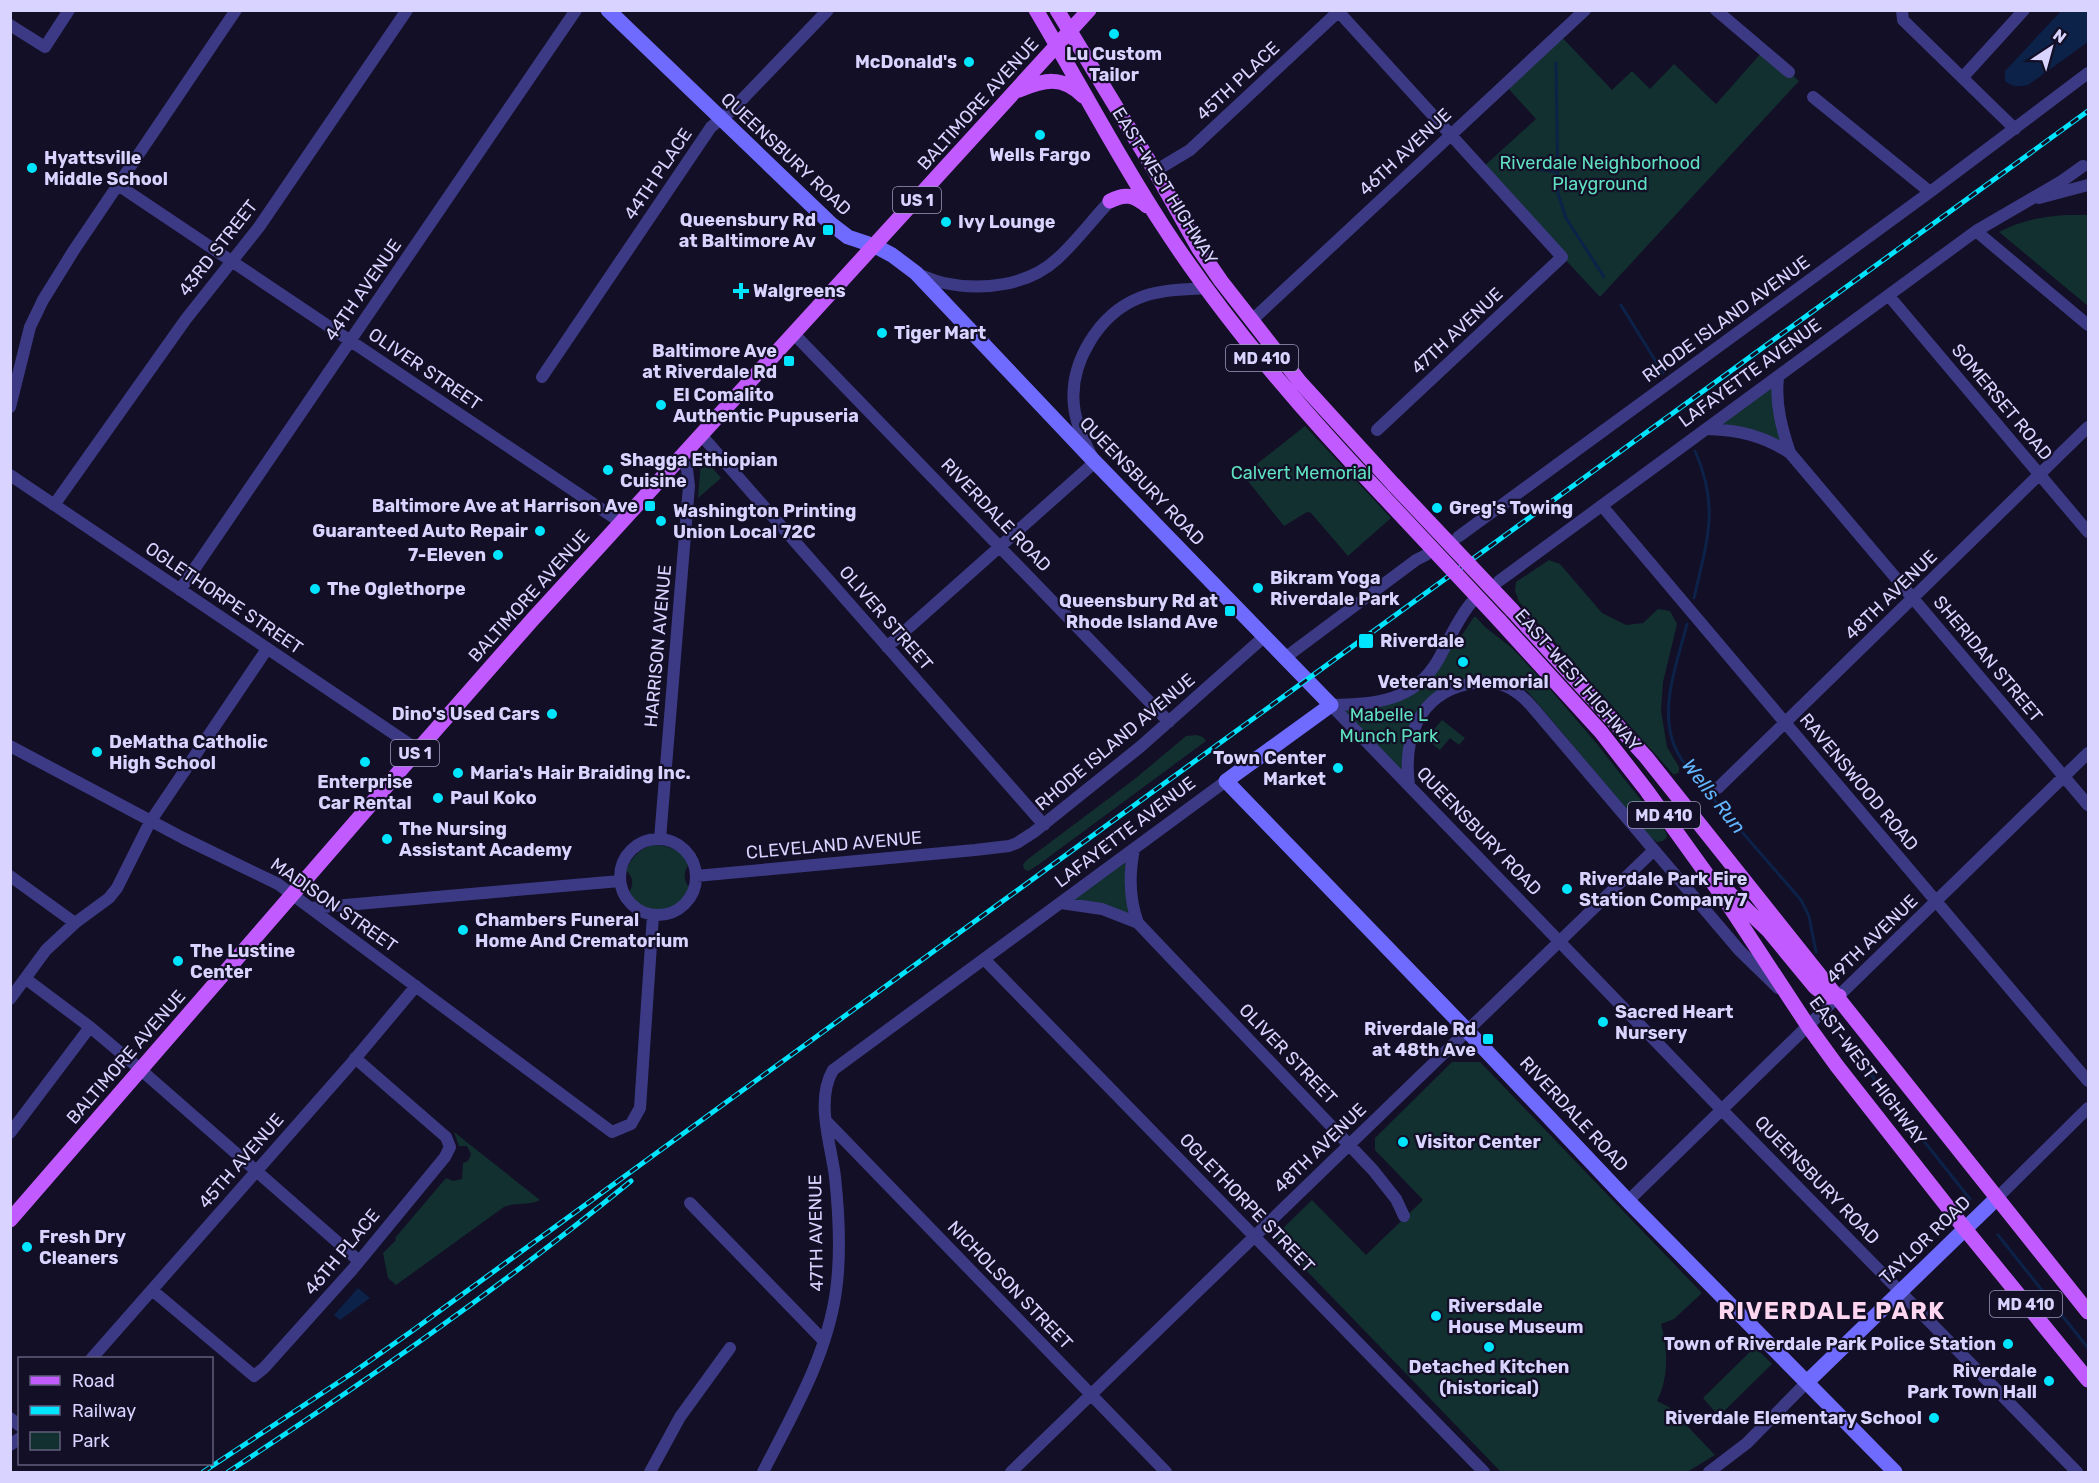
<svg xmlns="http://www.w3.org/2000/svg" width="2099" height="1483" font-family="Rubik,sans-serif">
<style>
.green{fill:#12302f}
.water{fill:#0c2248}
.lines{fill:none;stroke-linecap:round;stroke-linejoin:round}
.stream{stroke:#0c2248;stroke-width:3}
.street{stroke:#3d3a85;stroke-width:12}
.secondary{stroke:#6f6bff;stroke-width:15}
.primary{stroke:#c25bff;stroke-width:15}
.rail-casing{stroke:#00e5ff;stroke-width:5}
.rail{stroke:#130f26;stroke-width:3;stroke-dasharray:9;stroke-linecap:butt}
.primary-bridge{stroke:#c25bff;stroke-width:15}
.poi-dot{fill:#00e5ff;stroke:#130f26;stroke-width:2}
.labels{text-anchor:middle;stroke-width:4.5;stroke-linejoin:round;paint-order:stroke}
.shield{fill:#130f26;stroke:#9e99be;stroke-width:1.5}
.shield-label{font-size:16px;font-weight:bold;fill:#d9d4ff}
.poi-label{font-size:18px;font-weight:bold;fill:#d9d4ff;stroke:#130f26;text-anchor:start}
.street-label{font-size:18px;fill:#d9d4ff;stroke:#130f26}
.park-label{font-size:18px;fill:#5fe0c0;stroke:#130f26}
.water-label{font-size:20px;font-style:italic;fill:#62b6ff;stroke:#130f26}
.district-label{font-size:24px;font-weight:bold;letter-spacing:1.5px;fill:#ffd6f0;stroke:#130f26}
</style>
<rect width="100%" height="100%" fill="#130f26"/>
<path class="green" d="M 1559,34 L 1612,90 L 1632,71 L 1650,89 L 1674,64 L 1716,104 L 1764,50 L 1799,81 L 1600,297 L 1481,169 L 1536,119 L 1505,85 Z
M 2066,215 L 2088,215 L 2088,306 L 1999,232 C 2021,220 2041,217 2066,215 Z
M 1777,379 L 1790,453 L 1774,442 L 1708,429 Z
M 1305,426 L 1391,518 L 1348,556 L 1311,513 L 1307,512 L 1284,526 L 1243,475 Z
M 704,458 L 721,478 L 698,498 L 701,461 Z
M 1549,560 L 1560,564 L 1602,613 L 1626,625 L 1643,623 L 1658,609 L 1670,611 L 1677,624 L 1663,682 L 1661,711 L 1667,747 L 1679,767 L 1679,772 L 1676,774 L 1673,774 L 1519,602 L 1515,591 L 1516,582 Z
M 1474,617 L 1476,617 L 1485,627 L 1512,648 L 1550,689 L 1597,744 L 1666,832 L 1667,837 L 1663,841 L 1657,842 L 1650,837 L 1528,692 L 1512,680 L 1494,676 L 1501,684 L 1451,688 L 1419,719 L 1409,785 L 1332,705 L 1366,704 L 1416,685 L 1453,631 L 1460,638 Z
M 1442,720 L 1465,738 L 1459,745 L 1450,738 L 1440,750 L 1426,739 Z
M 1197,735 L 1203,737 L 1206,741 L 1038,865 L 1028,871 L 1024,869 L 1023,864 L 1028,859 L 1136,778 L 1186,736 Z
M 651,845 C 668,845 680,849 689,864 C 682,874 684,881 691,890 C 676,918 646,921 628,894 C 634,885 634,878 626,870 C 632,857 638,851 651,845 Z
M 1134,849 L 1138,923 L 1061,903 Z
M 1452,1062 L 1480,1062 L 1702,1293 L 1674,1319 L 1661,1324 C 1668,1349 1669,1377 1657,1401 L 1669,1407 L 1715,1455 L 1687,1472 L 1501,1472 L 1274,1237 L 1312,1200 L 1366,1255 L 1423,1200 L 1375,1150 L 1375,1138 Z
M 454,1132 L 540,1200 C 528,1206 516,1202 504,1207 L 396,1285 L 388,1278 L 383,1253 L 396,1240 L 395,1238 L 446,1178 L 453,1181 L 462,1179 L 463,1163 L 468,1161 L 471,1154 L 467,1146 L 459,1146 Z
M 1755,1347 L 1772,1364 L 1719,1416 L 1703,1398 Z"/>
<path class="water" d="M 2061,11 L 2088,11 L 2088,42 L 2028,85 C 2018,87 2013,87 2005,81 L 2005,71 Z
M 358,1288 L 370,1298 L 340,1320 L 334,1315 Z"/>
<g class="lines">
<path class="stream" d="M 1556,63 L 1558,194 L 1566,218 L 1604,277
M 1506,165 L 1557,172
M 1621,305 L 1663,373
M 1694,598 C 1707,541 1720,507 1695,451
M 1687,624 C 1678,660 1661,702 1672,739 C 1676,754 1687,767 1696,779 L 1801,900 L 1809,916 L 1816,952
M 1829,1022 L 1970,1199
M 1998,1235 L 2088,1348"/>
<path class="street" d="M 1337,10 L 1562,257 L 1377,430
M 1716,10 L 1789,72
M 1902,10 L 1903,20 L 2015,129
M 10,25 L 45,47 L 69,10
M 1963,77 L 2024,10
M 1813,97 L 1930,192
M 1155,171 L 1190,150 L 1340,10
M 118,185 L 622,523
M 2039,198 L 2088,185
M 1976,231 L 2088,325
M 918,274 C 926,277 935,281 944,283 C 981,291 1028,286 1057,259 C 1076,242 1092,220 1110,201
M 1889,296 L 2088,532
M 1251,321 L 1585,10
M 794,334 L 1169,722
M 542,377 L 711,127 L 731,111 L 828,10
M 1778,378 C 1775,404 1782,429 1790,453
M 10,407 L 30,327 L 43,300 L 74,250 L 236,10
M 1708,429 C 1739,430 1764,436 1790,453 L 2088,805
M 702,436 L 1044,825
M 10,475 L 418,750
M 54,505 L 186,319 L 259,227 L 407,10
M 1602,506 L 2088,1081
M 1458,537 L 1930,192 L 2088,73
M 1499,581 L 1976,231 L 2062,181 L 2083,166
M 180,590 L 576,10
M 887,647 L 1095,462 C 1086,446 1076,425 1074,406 C 1069,363 1099,314 1139,298 C 1160,289 1185,290 1207,288
M 1286,657 L 1416,560 L 1426,555
M 1331,705 L 1722,1110 L 2077,1472
M 1331,705 C 1374,704 1414,702 1438,660 C 1449,640 1457,620 1471,603
M 10,746 L 183,838 L 278,884 L 612,1132 L 631,1124 L 640,1108 L 653,915
M 1409,785 C 1403,739 1418,695 1468,684 C 1497,678 1516,687 1534,709 L 1740,951 L 1778,988
M 1718,788 L 2088,427
M620 877a38 38 0 1 1 76 0a38 38 0 1 1-76 0Z
M 660,839 L 689,486 L 687,469 L 681,458
M 1134,849 C 1129,874 1129,899 1138,923 L 1373,1170 L 1396,1199 L 1404,1216
M 10,876 L 75,923
M 696,876 L 975,850 L 1009,846 L 1017,843 L 1034,832 L 1140,747 L 1265,636
M 1061,903 L 1102,909 L 1138,923
M 311,908 L 620,881
M 984,959 L 1484,1472
M 26,979 L 90,1027 L 141,1070 L 359,1261
M 10,999 L 46,950 L 75,923 L 109,898 L 117,888 L 150,822 L 267,649
M 827,1122 L 1166,1472
M 10,1133 L 90,1027
M 1997,1198 L 2088,1108
M 1628,1201 L 2088,753
M 690,1203 L 823,1340
M 152,1290 L 254,1376 L 264,1368 L 352,1270 L 445,1157 L 450,1147 L 446,1137 L 355,1058
M 92,1358 L 349,1066 L 416,986
M 10,1418 L 20,1426
M 10,1445 L 20,1438
M 650,1472 L 680,1417 L 730,1348
M 763,1472 C 792,1415 827,1356 836,1291 C 841,1255 839,1214 835,1177 C 831,1144 815,1101 833,1070 L 1226,781
M 1011,1472 L 1654,850
M 1709,1472 L 1747,1443 L 1807,1382"/>
<path class="secondary" d="M 608,10 L 831,224 L 848,237 L 875,246 L 892,255 L 916,273 L 1095,462 L 1331,705 L 1226,781 L 1459,1022 L 1628,1201 L 1895,1472
M 1807,1382 L 1997,1198"/>
<path class="primary" d="M 1036,10 C 1079,82 1117,156 1163,226 C 1226,323 1303,412 1383,496
M 1057,10 L 1155,171 L 1199,249 L 1221,281 L 1300,382 L 1394,485
M 1019,90 C 1044,80 1062,75 1083,96
M 1110,201 C 1125,193 1134,195 1147,206
M 1512,610 L 1646,757 L 2088,1312
M 1499,620 L 1601,732 L 1647,791 L 1726,901 L 1808,1026 L 1837,1066 L 1965,1229 L 2088,1380
M 1726,890 L 1768,930 L 1815,987 L 1828,997 L 1839,996
M 10,1220 L 410,759 L 533,619 L 1089,10"/>
<defs>
<path id="rail" d="M 203,1472 L 351,1374 L 412,1331 L 2088,111
M 228,1472 C 366,1381 503,1286 631,1181"/>
</defs>
<use href="#rail" class="rail-casing"/>
<use href="#rail" class="rail"/>
<path class="primary-bridge" d="M 1394,485 L 1512,610
M 1383,496 L 1499,620"/>
</g>
<g class="poi-dot">
<circle cx="1114" cy="34" r="6"/>
<circle cx="969" cy="62" r="6"/>
<circle cx="1040" cy="135" r="6"/>
<circle cx="32" cy="168" r="6"/>
<circle cx="946" cy="222" r="6"/>
<rect x="822" y="224" width="12" height="12" rx="3"/>
<path d="M738 282h6v6h6v6h-6v6h-6v-6h-6v-6h6z"/>
<circle cx="882" cy="333" r="6"/>
<rect x="783" y="355" width="12" height="12" rx="3"/>
<circle cx="661" cy="405" r="6"/>
<circle cx="608" cy="470" r="6"/>
<rect x="644" y="500" width="12" height="12" rx="3"/>
<circle cx="1437" cy="508" r="6"/>
<circle cx="661" cy="521" r="6"/>
<circle cx="540" cy="531" r="6"/>
<circle cx="498" cy="555" r="6"/>
<circle cx="1258" cy="588" r="6"/>
<circle cx="315" cy="589" r="6"/>
<rect x="1224" y="605" width="12" height="12" rx="3"/>
<rect x="1358" y="633" width="16" height="16" rx="3"/>
<circle cx="1463" cy="662" r="6"/>
<circle cx="552" cy="714" r="6"/>
<circle cx="97" cy="752" r="6"/>
<circle cx="365" cy="762" r="6"/>
<circle cx="1338" cy="768" r="6"/>
<circle cx="458" cy="773" r="6"/>
<circle cx="438" cy="798" r="6"/>
<circle cx="387" cy="839" r="6"/>
<circle cx="1567" cy="889" r="6"/>
<circle cx="463" cy="930" r="6"/>
<circle cx="178" cy="961" r="6"/>
<circle cx="1603" cy="1022" r="6"/>
<rect x="1482" y="1033" width="12" height="12" rx="3"/>
<circle cx="1403" cy="1142" r="6"/>
<circle cx="27" cy="1247" r="6"/>
<circle cx="1436" cy="1316" r="6"/>
<circle cx="2008" cy="1344" r="6"/>
<circle cx="1489" cy="1347" r="6"/>
<circle cx="2049" cy="1381" r="6"/>
<circle cx="1934" cy="1418" r="6"/>
</g>
<g class="labels">
<g class="shield">
<rect x="893" y="187" width="48" height="26" rx="4.5"/>
<rect x="1226" y="345" width="72" height="26" rx="4.5"/>
<rect x="391" y="740" width="48" height="26" rx="4.5"/>
<rect x="1628" y="802" width="72" height="26" rx="4.5"/>
<rect x="1990" y="1291" width="72" height="26" rx="4.5"/>
</g>
<g class="shield-label">
<text x="917" y="206">US 1</text>
<text x="1262" y="364">MD 410</text>
<text x="415" y="759">US 1</text>
<text x="1664" y="821">MD 410</text>
<text x="2026" y="1310">MD 410</text>
</g>
<g class="poi-label">
<text x="1114" y="60" text-anchor="middle">Lu Custom<tspan x="1114" dy="21">Tailor</tspan></text>
<text x="957" y="68" text-anchor="end">McDonald's</text>
<text x="1040" y="161" text-anchor="middle">Wells Fargo</text>
<text x="44" y="164">Hyattsville<tspan x="44" dy="21">Middle School</tspan></text>
<text x="816" y="226" text-anchor="end">Queensbury Rd<tspan x="816" dy="21">at Baltimore Av</tspan></text>
<text x="958" y="228">Ivy Lounge</text>
<text x="753" y="297">Walgreens</text>
<text x="894" y="339">Tiger Mart</text>
<text x="777" y="357" text-anchor="end">Baltimore Ave<tspan x="777" dy="21">at Riverdale Rd</tspan></text>
<text x="673" y="401">El Comalito<tspan x="673" dy="21">Authentic Pupuseria</tspan></text>
<text x="620" y="466">Shagga Ethiopian<tspan x="620" dy="21">Cuisine</tspan></text>
<text x="638" y="512" text-anchor="end">Baltimore Ave at Harrison Ave</text>
<text x="1449" y="514">Greg's Towing</text>
<text x="673" y="517">Washington Printing<tspan x="673" dy="21">Union Local 72C</tspan></text>
<text x="528" y="537" text-anchor="end">Guaranteed Auto Repair</text>
<text x="486" y="561" text-anchor="end">7-Eleven</text>
<text x="1270" y="584">Bikram Yoga<tspan x="1270" dy="21">Riverdale Park</tspan></text>
<text x="327" y="595">The Oglethorpe</text>
<text x="1218" y="607" text-anchor="end">Queensbury Rd at<tspan x="1218" dy="21">Rhode Island Ave</tspan></text>
<text x="1380" y="647">Riverdale</text>
<text x="1463" y="688" text-anchor="middle">Veteran's Memorial</text>
<text x="540" y="720" text-anchor="end">Dino's Used Cars</text>
<text x="109" y="748">DeMatha Catholic<tspan x="109" dy="21">High School</tspan></text>
<text x="1326" y="764" text-anchor="end">Town Center<tspan x="1326" dy="21">Market</tspan></text>
<text x="470" y="779">Maria's Hair Braiding Inc.</text>
<text x="365" y="788" text-anchor="middle">Enterprise<tspan x="365" dy="21">Car Rental</tspan></text>
<text x="450" y="804">Paul Koko</text>
<text x="399" y="835">The Nursing<tspan x="399" dy="21">Assistant Academy</tspan></text>
<text x="1579" y="885">Riverdale Park Fire<tspan x="1579" dy="21">Station Company 7</tspan></text>
<text x="475" y="926">Chambers Funeral<tspan x="475" dy="21">Home And Crematorium</tspan></text>
<text x="190" y="957">The Lustine<tspan x="190" dy="21">Center</tspan></text>
<text x="1615" y="1018">Sacred Heart<tspan x="1615" dy="21">Nursery</tspan></text>
<text x="1476" y="1035" text-anchor="end">Riverdale Rd<tspan x="1476" dy="21">at 48th Ave</tspan></text>
<text x="1415" y="1148">Visitor Center</text>
<text x="39" y="1243">Fresh Dry<tspan x="39" dy="21">Cleaners</tspan></text>
<text x="1448" y="1312">Riversdale<tspan x="1448" dy="21">House Museum</tspan></text>
<text x="1996" y="1350" text-anchor="end">Town of Riverdale Park Police Station</text>
<text x="1489" y="1373" text-anchor="middle">Detached Kitchen<tspan x="1489" dy="21">(historical)</tspan></text>
<text x="2037" y="1377" text-anchor="end">Riverdale<tspan x="2037" dy="21">Park Town Hall</tspan></text>
<text x="1922" y="1424" text-anchor="end">Riverdale Elementary School</text>
</g>
<g class="street-label">
<text transform="translate(1238 81) rotate(-43)" y="6">45TH PLACE</text>
<text transform="translate(978 104) rotate(-48)" y="6">BALTIMORE AVENUE</text>
<text transform="translate(1405 152) rotate(-43)" y="6">46TH AVENUE</text>
<text transform="translate(786 154) rotate(43)" y="6">QUEENSBURY ROAD</text>
<text transform="translate(658 174) rotate(-56)" y="6">44TH PLACE</text>
<text transform="translate(1165 186) rotate(58)" y="6">EAST-WEST HIGHWAY</text>
<text transform="translate(218 248) rotate(-52)" y="6">43RD STREET</text>
<text transform="translate(363 290) rotate(-55)" y="6">44TH AVENUE</text>
<text transform="translate(1726 319) rotate(-36)" y="6">RHODE ISLAND AVENUE</text>
<text transform="translate(1457 331) rotate(-43)" y="6">47TH AVENUE</text>
<text transform="translate(425 369) rotate(34)" y="6">OLIVER STREET</text>
<text transform="translate(1750 373) rotate(-36)" y="6">LAFAYETTE AVENUE</text>
<text transform="translate(2002 402) rotate(50)" y="6">SOMERSET ROAD</text>
<text transform="translate(1142 481) rotate(46)" y="6">QUEENSBURY ROAD</text>
<text transform="translate(996 515) rotate(46)" y="6">RIVERDALE ROAD</text>
<text transform="translate(1891 595) rotate(-44)" y="6">48TH AVENUE</text>
<text transform="translate(529 596) rotate(-48)" y="6">BALTIMORE AVENUE</text>
<text transform="translate(224 598) rotate(34)" y="6">OGLETHORPE STREET</text>
<text transform="translate(886 618) rotate(49)" y="6">OLIVER STREET</text>
<text transform="translate(658 646) rotate(-85)" y="6">HARRISON AVENUE</text>
<text transform="translate(1988 659) rotate(50)" y="6">SHERIDAN STREET</text>
<text transform="translate(1578 680) rotate(49)" y="6">EAST-WEST HIGHWAY</text>
<text transform="translate(1115 742) rotate(-40)" y="6">RHODE ISLAND AVENUE</text>
<text transform="translate(1859 782) rotate(50)" y="6">RAVENSWOOD ROAD</text>
<text transform="translate(1479 831) rotate(46)" y="6">QUEENSBURY ROAD</text>
<text transform="translate(1125 832) rotate(-37)" y="6">LAFAYETTE AVENUE</text>
<text transform="translate(834 845) rotate(-5)" y="6">CLEVELAND AVENUE</text>
<text transform="translate(334 905) rotate(35)" y="6">MADISON STREET</text>
<text transform="translate(1872 939) rotate(-44)" y="6">49TH AVENUE</text>
<text transform="translate(1288 1054) rotate(46)" y="6">OLIVER STREET</text>
<text transform="translate(126 1057) rotate(-49)" y="6">BALTIMORE AVENUE</text>
<text transform="translate(1868 1071) rotate(53)" y="6">EAST-WEST HIGHWAY</text>
<text transform="translate(1574 1114) rotate(47)" y="6">RIVERDALE ROAD</text>
<text transform="translate(1320 1148) rotate(-44)" y="6">48TH AVENUE</text>
<text transform="translate(241 1161) rotate(-49)" y="6">45TH AVENUE</text>
<text transform="translate(1817 1180) rotate(46)" y="6">QUEENSBURY ROAD</text>
<text transform="translate(1247 1203) rotate(46)" y="6">OGLETHORPE STREET</text>
<text transform="translate(816 1233) rotate(-91)" y="6">47TH AVENUE</text>
<text transform="translate(1925 1240) rotate(-44)" y="6">TAYLOR ROAD</text>
<text transform="translate(342 1252) rotate(-50)" y="6">46TH PLACE</text>
<text transform="translate(1010 1285) rotate(46)" y="6">NICHOLSON STREET</text>
</g>
<g class="park-label">
<text x="1600" y="169">Riverdale Neighborhood<tspan x="1600" dy="21">Playground</tspan></text>
<text x="1301" y="479">Calvert Memorial</text>
<text x="1389" y="721">Mabelle L<tspan x="1389" dy="21">Munch Park</tspan></text>
</g>
<g class="water-label">
<text transform="translate(1714 796) rotate(52)" y="7">Wells Run</text>
</g>
<g class="district-label">
<text x="1832" y="1319">RIVERDALE PARK</text>
</g>
</g>
<rect width="2099" height="1483" fill="none" stroke="#d9d4ff" stroke-width="24"/>
<rect x="18" y="1357" width="195" height="108" fill="#130f26" stroke="#625e7d" stroke-width="1.5"/>
<rect x="30" y="1376" width="30" height="9" fill="#c25bff" stroke="#625e7d" stroke-width="1.5"/>
<text x="72" y="1387" font-size="18" fill="#d9d4ff">Road</text>
<rect x="30" y="1406" width="30" height="9" fill="#00e5ff" stroke="#625e7d" stroke-width="1.5"/>
<text x="72" y="1417" font-size="18" fill="#d9d4ff">Railway</text>
<rect x="30" y="1432" width="30" height="18" fill="#12302f" stroke="#625e7d" stroke-width="1.5"/>
<text x="72" y="1447" font-size="18" fill="#d9d4ff">Park</text>
<g transform="translate(2051 48) rotate(36)" stroke="#130f26" stroke-width="4.5" paint-order="stroke">
<path d="M0-4.5L10 22L0 15L-10 22Z" fill="#d9d4ff"/>
<text y="-9" font-size="16" font-weight="bold" text-anchor="middle" fill="#d9d4ff">N</text>
</g>
</svg>
